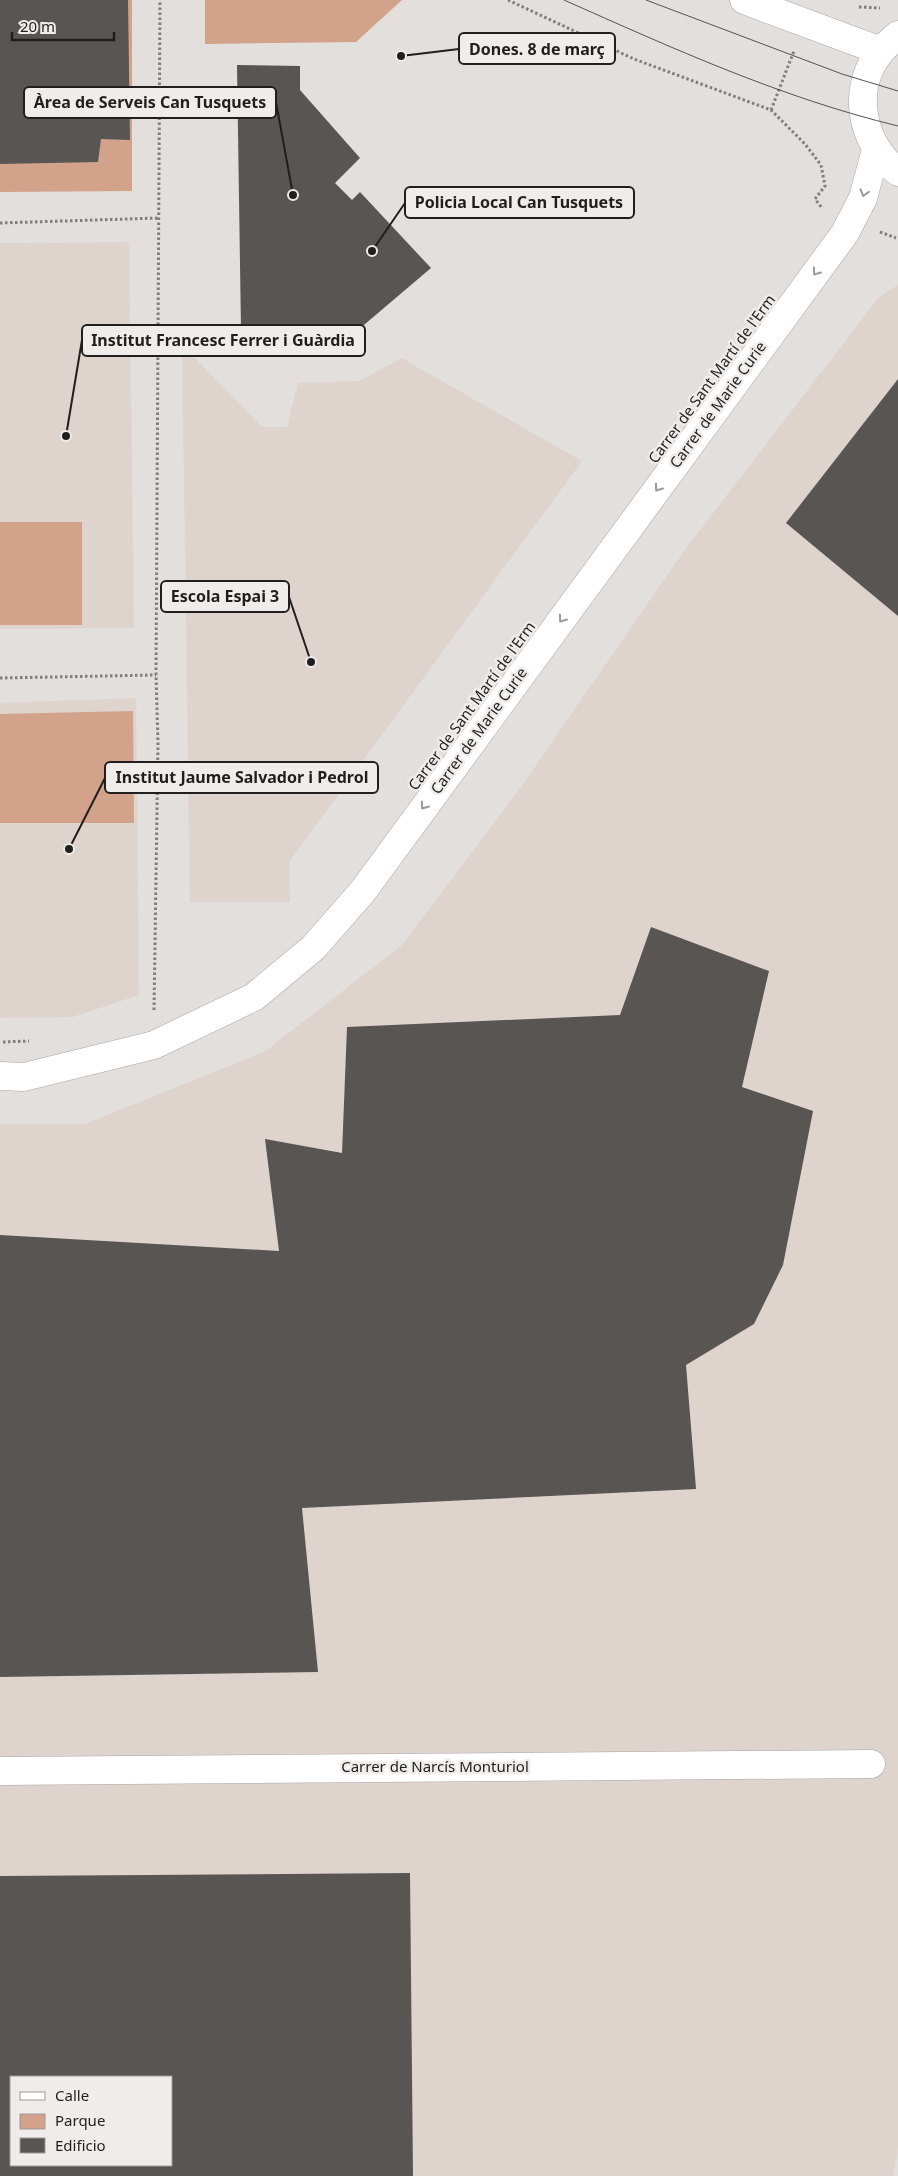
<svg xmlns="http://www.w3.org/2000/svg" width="898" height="2176" font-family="'Noto Sans',sans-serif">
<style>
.built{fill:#dfd3ce;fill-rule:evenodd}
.green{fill:#d2a28b}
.building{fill:#585553;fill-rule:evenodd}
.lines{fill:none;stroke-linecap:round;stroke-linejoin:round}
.minor-casing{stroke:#a9a6a4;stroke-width:29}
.path{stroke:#807d7c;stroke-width:3;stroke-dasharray:2.5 2.5;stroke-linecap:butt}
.minor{stroke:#fff;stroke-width:28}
.tram{stroke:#555252;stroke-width:1}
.oneway{stroke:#9b9a9a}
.labels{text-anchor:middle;stroke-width:5;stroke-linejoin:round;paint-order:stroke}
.street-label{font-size:15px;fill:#201e1e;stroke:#f0ecea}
.leader{fill:none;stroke:#201e1e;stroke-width:2}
.callout-dot{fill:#201e1e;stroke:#f0ecea;stroke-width:2}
.callout{fill:#f0ecea;stroke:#201e1e;stroke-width:2}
.callout-label{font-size:16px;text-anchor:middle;font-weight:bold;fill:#201e1e}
</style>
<rect width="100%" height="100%" fill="#e2dfdd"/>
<path class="built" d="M 129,242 L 134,628 L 0,629 L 0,243 Z
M 898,285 L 898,2150 L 893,2176 L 0,2176 L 0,1124 L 85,1124 L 264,1052 L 401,946 L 516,794 L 684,551 L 879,297 ZM 11,2077 L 171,2077 L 171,2165 L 11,2165 Z
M 182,345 L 262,427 L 287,427 L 298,383 L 359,381 L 402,358 L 582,461 L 289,862 L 290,902 L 190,902 Z
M 136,698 L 139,995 L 73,1017 L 0,1018 L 0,703 Z"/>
<path class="green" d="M 0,0 L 132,0 L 132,191 L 0,192 Z
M 205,0 L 402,0 L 356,42 L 205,44 Z
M 0,522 L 82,522 L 82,625 L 0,625 Z
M 133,711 L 134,823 L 0,823 L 0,714 Z"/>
<path class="building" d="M 0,0 L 128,0 L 130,140 L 101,139 L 98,162 L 0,164 Z
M 237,65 L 300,66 L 300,90 L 360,158 L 335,183 L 352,200 L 360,192 L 431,268 L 358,330 L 241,330 Z
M 898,379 L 898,616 L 786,523 Z
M 651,927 L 769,971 L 742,1087 L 813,1111 L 783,1265 L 754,1324 L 686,1365 L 696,1489 L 302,1508 L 318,1672 L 0,1677 L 0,1235 L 279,1251 L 265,1139 L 342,1153 L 347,1027 L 620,1015 Z
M 410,1873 L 413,2176 L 0,2176 L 0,1876 ZM 11,2077 L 171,2077 L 171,2165 L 11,2165 Z"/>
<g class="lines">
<defs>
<path id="minor" d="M 744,0 L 881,51
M 898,35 C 892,40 886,45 881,51 C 850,88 861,144 898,172
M 0,1076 L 24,1077 L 154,1045 L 254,997 L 313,948 L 363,891 L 845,233 L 863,198 L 876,150
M 0,1771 L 871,1764"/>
</defs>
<use href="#minor" class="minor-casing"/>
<path class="path" d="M 508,0 L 634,59 L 771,110 L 805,144 L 821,165 L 825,186 L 815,199 L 822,208
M 859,7 L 880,8
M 771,110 L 794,51
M 0,223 L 159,218
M 880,232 L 896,238
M 0,678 L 156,675
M 154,1010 L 158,743 L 156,675 L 160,0
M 3,1042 L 29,1041"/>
<use href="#minor" class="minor"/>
<path class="tram" d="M 564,0 C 672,48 782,98 898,126
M 646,0 L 842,74 L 898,91"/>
</g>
<defs><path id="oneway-chevron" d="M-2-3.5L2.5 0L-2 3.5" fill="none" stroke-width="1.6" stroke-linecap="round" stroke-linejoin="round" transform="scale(1.25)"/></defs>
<g class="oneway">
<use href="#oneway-chevron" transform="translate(864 193) rotate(107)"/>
<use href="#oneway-chevron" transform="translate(816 272) rotate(126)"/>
<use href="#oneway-chevron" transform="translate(658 488) rotate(126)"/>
<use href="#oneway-chevron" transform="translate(562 619) rotate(126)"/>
<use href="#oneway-chevron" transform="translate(424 806) rotate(126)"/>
</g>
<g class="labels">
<g class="street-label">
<text transform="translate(712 379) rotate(-54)" y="5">Carrer de Sant Martí de l'Erm</text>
<text transform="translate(718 405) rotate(-54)" y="5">Carrer de Marie Curie</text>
<text transform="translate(472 706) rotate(-54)" y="5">Carrer de Sant Martí de l'Erm</text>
<text transform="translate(479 731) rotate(-54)" y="5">Carrer de Marie Curie</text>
<text x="435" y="1772">Carrer de Narcís Monturiol</text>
</g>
</g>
<path class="leader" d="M401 56L459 49M293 195L276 102M372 251L405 203M66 436L82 340M311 662L289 597M69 849L105 778"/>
<g class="callout-dot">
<circle cx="401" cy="56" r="5"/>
<circle cx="293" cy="195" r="5"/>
<circle cx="372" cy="251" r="5"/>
<circle cx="66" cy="436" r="5"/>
<circle cx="311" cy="662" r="5"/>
<circle cx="69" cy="849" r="5"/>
</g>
<g class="callout">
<rect x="459" y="33" width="156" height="31" rx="5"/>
<rect x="24" y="87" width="252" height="31" rx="5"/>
<rect x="405" y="187" width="229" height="31" rx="5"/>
<rect x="82" y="325" width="283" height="31" rx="5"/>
<rect x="161" y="581" width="128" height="31" rx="5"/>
<rect x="105" y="762" width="273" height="31" rx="5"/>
</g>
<g class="callout-label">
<text x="537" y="55">Dones. 8 de març</text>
<text x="150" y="108">Àrea de Serveis Can Tusquets</text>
<text x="519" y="208">Policia Local Can Tusquets</text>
<text x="223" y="346">Institut Francesc Ferrer i Guàrdia</text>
<text x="225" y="602">Escola Espai 3</text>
<text x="242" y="783">Institut Jaume Salvador i Pedrol</text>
</g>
<rect x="10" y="2076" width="162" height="90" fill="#f0ecea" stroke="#9d9a98"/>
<rect x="20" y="2092" width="25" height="8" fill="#ffffff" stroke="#9d9a98"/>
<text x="55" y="2101" font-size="15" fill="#201e1e">Calle</text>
<rect x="20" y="2114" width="25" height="15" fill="#d2a28b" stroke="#9d9a98"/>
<text x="55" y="2126" font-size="15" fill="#201e1e">Parque</text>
<rect x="20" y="2138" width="25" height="15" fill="#585553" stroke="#9d9a98"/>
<text x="55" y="2151" font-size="15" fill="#201e1e">Edificio</text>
<path d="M12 32v8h102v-8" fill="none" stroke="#201e1e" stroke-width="2.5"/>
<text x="20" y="32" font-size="15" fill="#201e1e" stroke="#f0ecea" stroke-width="4" paint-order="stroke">20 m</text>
</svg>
